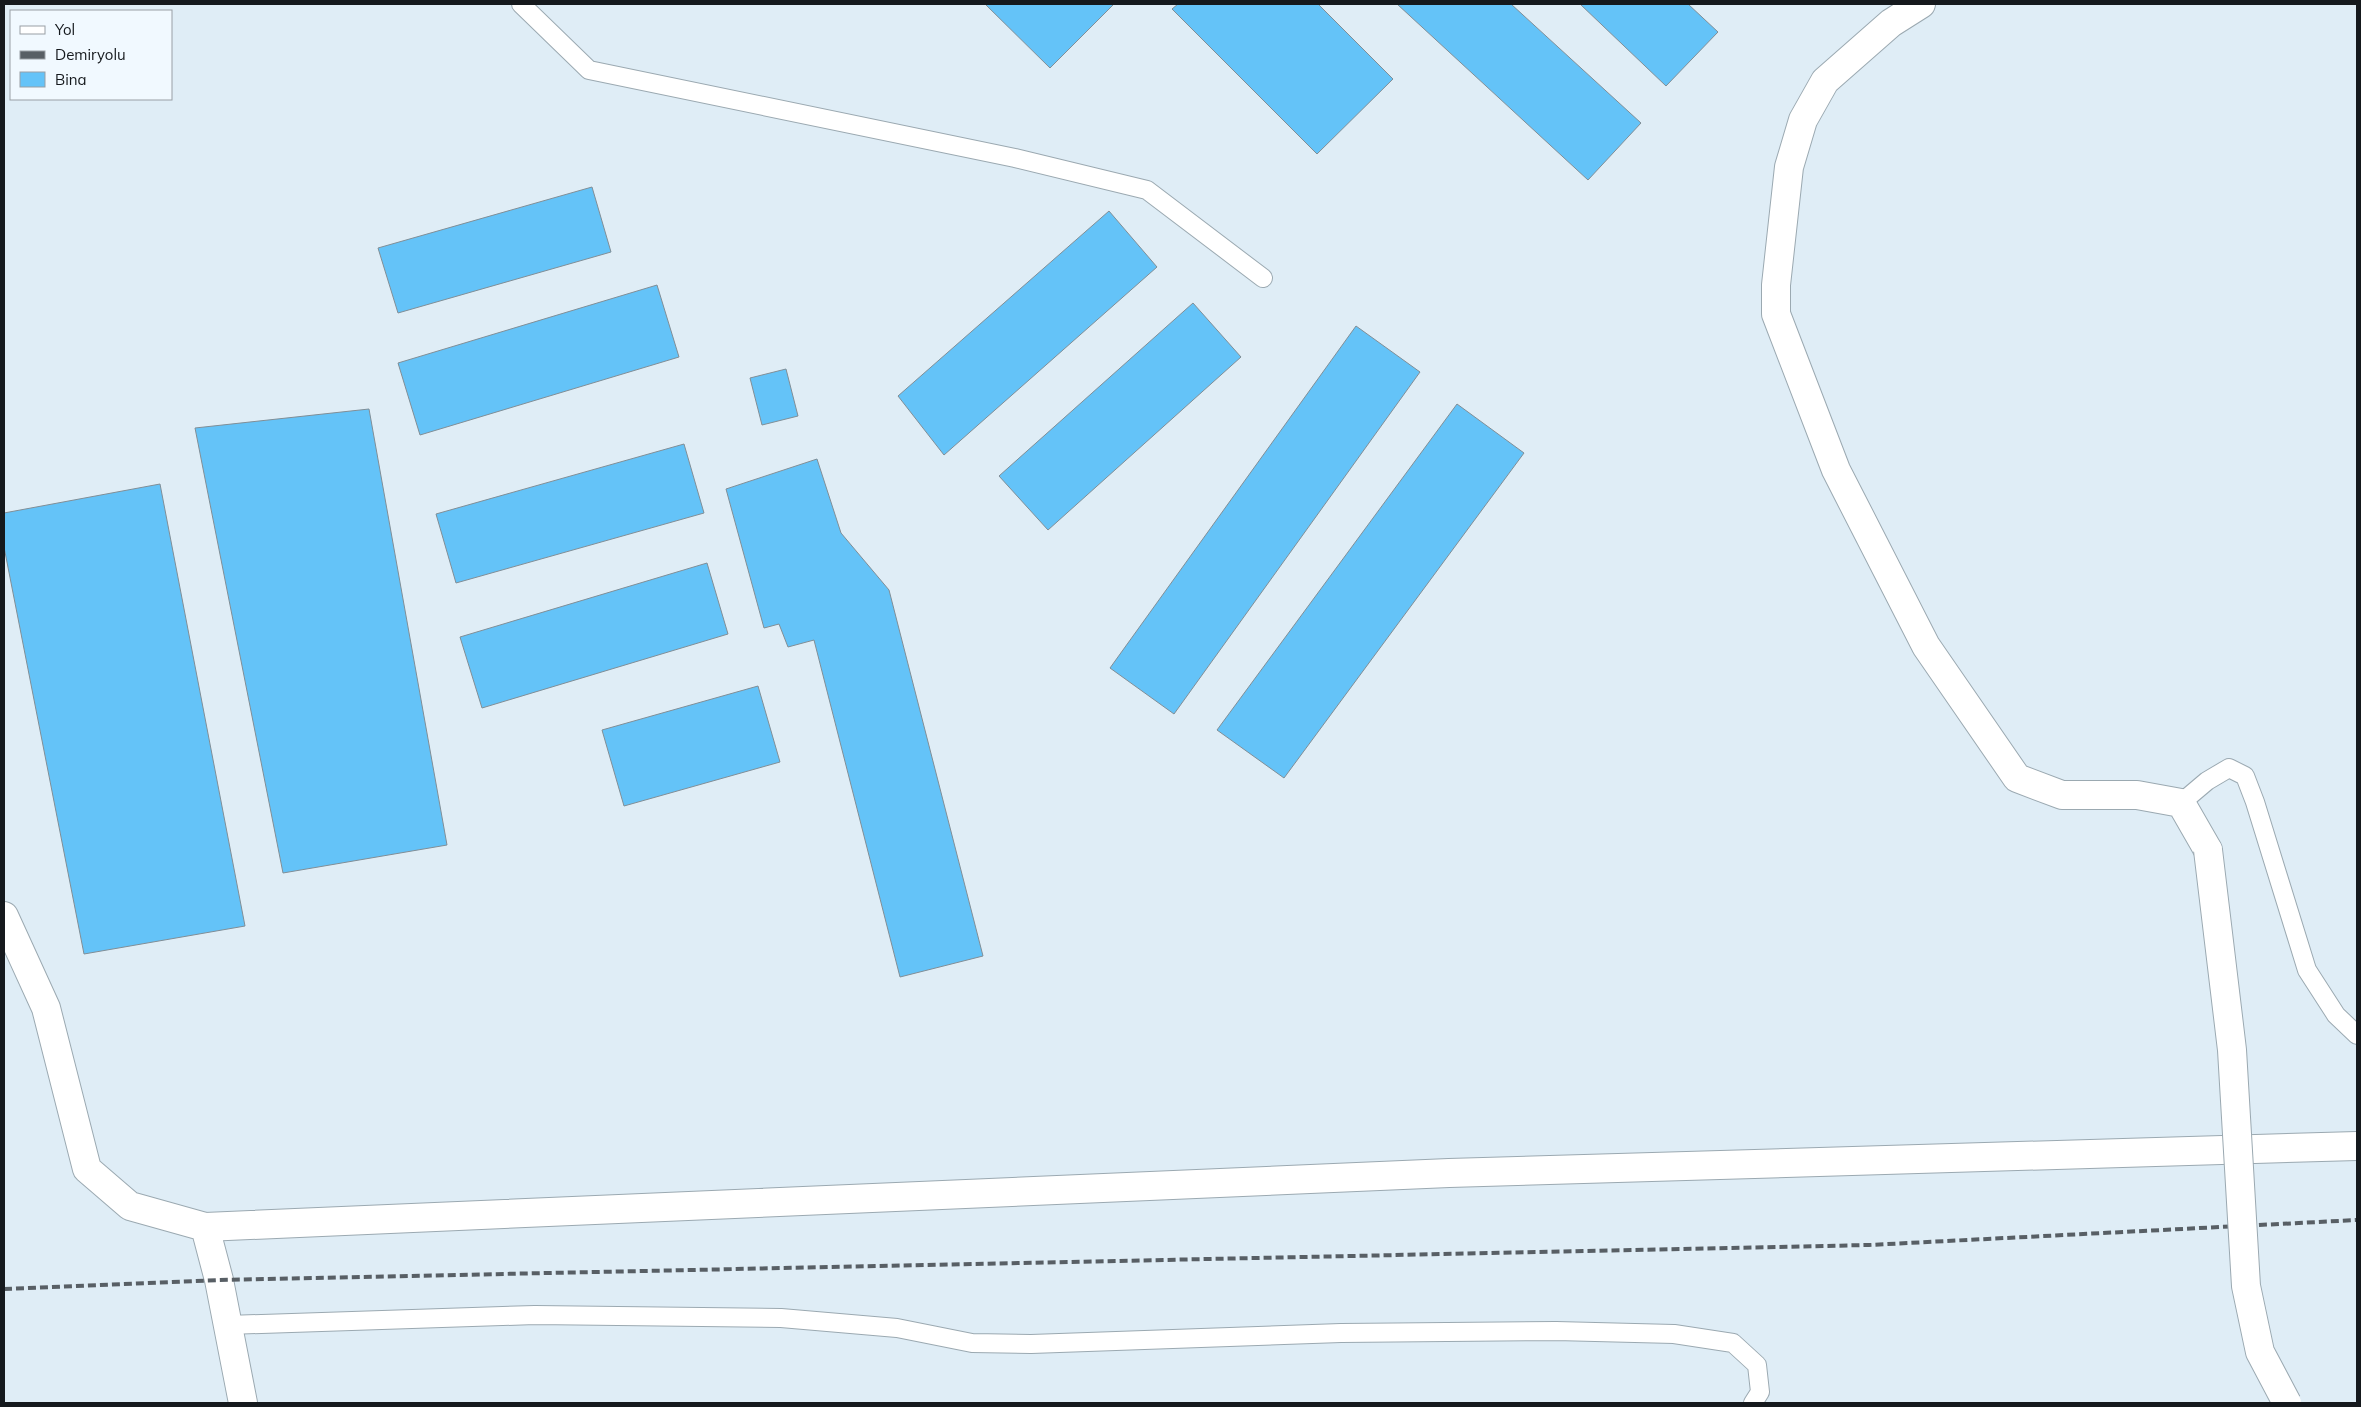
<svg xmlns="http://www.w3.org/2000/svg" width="2361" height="1407" font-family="Mulish,sans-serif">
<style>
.building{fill:#64c3f8;stroke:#818e96}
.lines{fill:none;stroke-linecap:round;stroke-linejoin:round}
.lane-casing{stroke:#9ba9b1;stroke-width:20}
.street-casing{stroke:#9ba9b1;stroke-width:30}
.secondary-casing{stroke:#9ba9b1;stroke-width:30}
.lane{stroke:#fff;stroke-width:18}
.street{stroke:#fff;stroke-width:28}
.secondary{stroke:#fff;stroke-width:28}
.rail{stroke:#585f65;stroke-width:4;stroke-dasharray:8 4;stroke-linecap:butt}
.street-bridge-casing{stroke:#9ba9b1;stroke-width:30;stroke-linecap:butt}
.street-bridge{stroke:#fff;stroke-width:28}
</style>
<rect width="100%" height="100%" fill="#dfedf6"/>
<path class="building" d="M 985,4 L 1114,4 L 1050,68 Z
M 1178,4 L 1318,4 L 1393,79 L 1317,154 L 1172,9 Z
M 1397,4 L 1511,4 L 1641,123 L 1588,180 Z
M 1580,4 L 1688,4 L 1718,32 L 1666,86 Z
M 592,187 L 611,252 L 398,313 L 378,248 Z
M 1109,211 L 1157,267 L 944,455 L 898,396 Z
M 657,285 L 679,357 L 420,435 L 398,363 Z
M 1193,303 L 1241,357 L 1048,530 L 999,476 Z
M 1356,326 L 1420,372 L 1174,714 L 1110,668 Z
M 786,369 L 798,416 L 762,425 L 750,378 Z
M 1457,404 L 1524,453 L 1284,778 L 1217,730 Z
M 369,409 L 447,845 L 283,873 L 195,428 Z
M 684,444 L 704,513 L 456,583 L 436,514 Z
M 817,459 L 841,533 L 889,590 L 983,956 L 900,977 L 814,640 L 788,647 L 779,624 L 764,628 L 726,489 Z
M 160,484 L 245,926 L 84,954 L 4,547 L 4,513 Z
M 707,563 L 728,634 L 482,708 L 460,637 Z
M 758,686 L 780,762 L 624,806 L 602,730 Z"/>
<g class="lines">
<defs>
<path id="lane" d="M 521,4 L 589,70 L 1015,158 L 1147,190 L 1263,278
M 2181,803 L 2207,781 L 2229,768 L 2245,776 L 2255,802 L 2307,970 L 2336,1015 L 2357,1035
M 228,1325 L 535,1315 L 781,1318 L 897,1328 L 972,1343 L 1031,1344 L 1341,1333 L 1556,1331 L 1674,1334 L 1733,1343 L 1757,1365 L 1760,1392 L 1753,1403"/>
<path id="street" d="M 1921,4 L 1891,23 L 1825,81 L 1803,120 L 1789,167 L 1776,285 L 1776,314 L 1836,470 L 1926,646 L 2017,778 L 2062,795 L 2137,795 L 2181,803 L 2208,850
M 205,1227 L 1449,1173 L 2357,1146"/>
<path id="secondary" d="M 4,916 L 46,1008 L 87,1169 L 130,1206 L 205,1227 L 219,1280 L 243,1403"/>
</defs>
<use href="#lane" class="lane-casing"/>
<use href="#street" class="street-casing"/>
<use href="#secondary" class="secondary-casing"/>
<use href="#lane" class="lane"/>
<use href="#street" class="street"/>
<use href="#secondary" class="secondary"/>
<path class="rail" d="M 4,1289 L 219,1280 L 1869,1245 L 2357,1220"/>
<defs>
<path id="street-bridge" d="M 2208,850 L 2232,1050 L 2246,1286 L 2260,1352 L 2287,1403"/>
</defs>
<use href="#street-bridge" class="street-bridge-casing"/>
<use href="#street-bridge" class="street-bridge"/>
</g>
<rect width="2361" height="1407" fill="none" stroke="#15191d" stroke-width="10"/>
<rect x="10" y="10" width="162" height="90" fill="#f1f9ff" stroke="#999fa5"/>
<rect x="20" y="26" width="25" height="8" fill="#ffffff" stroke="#999fa5"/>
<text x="55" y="35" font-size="15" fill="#15191d">Yol</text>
<rect x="20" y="51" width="25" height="8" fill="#585f65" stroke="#999fa5"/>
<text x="55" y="60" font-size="15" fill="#15191d">Demiryolu</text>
<rect x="20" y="72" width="25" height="15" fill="#64c3f8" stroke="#999fa5"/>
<text x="55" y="85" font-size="15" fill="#15191d">Bina</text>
</svg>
